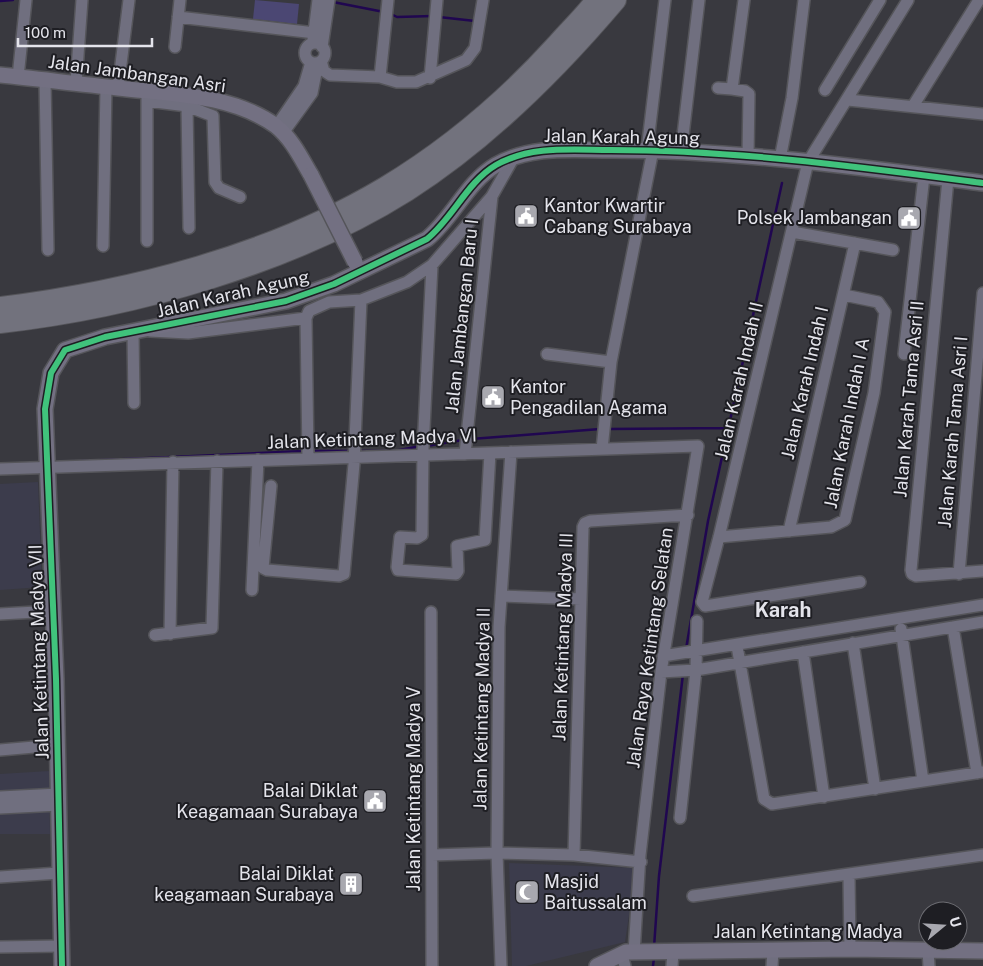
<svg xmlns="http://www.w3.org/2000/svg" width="983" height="966" font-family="'Public Sans',sans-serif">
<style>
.built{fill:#3c3c4c}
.grass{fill:#4b4773}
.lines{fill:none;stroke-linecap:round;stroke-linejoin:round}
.stream{stroke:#200750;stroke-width:2.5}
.street-casing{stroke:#55555a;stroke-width:14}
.secondary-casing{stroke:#55555a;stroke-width:18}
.highway-casing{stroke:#55555a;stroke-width:22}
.street{stroke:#706f7f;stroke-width:11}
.secondary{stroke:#737082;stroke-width:15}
.highway{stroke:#72727d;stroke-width:20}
.secondary-bridge-casing{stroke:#55555a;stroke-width:18;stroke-linecap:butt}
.secondary-bridge{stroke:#737082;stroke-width:15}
.cycleway-casing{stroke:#1e1e23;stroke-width:9}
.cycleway{stroke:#40c37c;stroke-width:6}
.labels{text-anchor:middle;stroke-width:4;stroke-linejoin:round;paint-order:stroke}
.street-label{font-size:18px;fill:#e4e4eb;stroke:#1e1e23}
.poi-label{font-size:18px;fill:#e4e4eb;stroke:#1e1e23;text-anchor:start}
.quarter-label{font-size:20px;font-weight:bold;fill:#e4e4eb;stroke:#1e1e23}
</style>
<rect width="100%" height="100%" fill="#39393f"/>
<path class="built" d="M 38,482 L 42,587 L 0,590 L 0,484 Z
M 49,771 L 50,834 L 0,834 L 0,774 Z
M 509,863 L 636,868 L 625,942 L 526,966 L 512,966 Z"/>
<path class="grass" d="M 255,0 L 299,4 L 297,24 L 253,19 Z"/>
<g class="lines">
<path class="stream" d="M 0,1 L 13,0
M 333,2 L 384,12
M 389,13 L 397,17 L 433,16
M 439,17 L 475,21
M 608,429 L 729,428
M 471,439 L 600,429
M 426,446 L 463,440
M 311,451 L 351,451
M 359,451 L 394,451 L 421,446
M 82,461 L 303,451
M 686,649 L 708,521 L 782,183
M 654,947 L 659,876 L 683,674
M 653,966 L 654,958"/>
<defs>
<path id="street" d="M 388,0 L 380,77 L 397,82 L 416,82 L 466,60 L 475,48 L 483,0
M 744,0 L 732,89 L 745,91 L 749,94 L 748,156
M 178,17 L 315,33
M 313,40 L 318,0
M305 53a10 10 0 1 1 20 0a10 10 0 1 1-20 0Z
M 175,47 L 180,0
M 322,47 L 329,0
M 321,61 L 324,71 L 330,75 L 380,77
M 18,77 L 26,0
M 430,78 L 437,0
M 45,80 L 48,250
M 76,83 L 82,0
M 118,88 L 129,0
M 718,88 L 732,89
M 825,90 L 880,0
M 848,100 L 983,114
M 147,101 L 187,106 L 213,116 L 215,182 L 219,188 L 240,197
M 187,106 L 189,228
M 913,106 L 979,0
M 276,127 L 304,86 L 311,62
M 283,133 L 312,93 L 318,63
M 647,150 L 665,0
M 681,152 L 699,0
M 780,159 L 792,98 L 804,0
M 948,179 L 911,570 L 912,574 L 916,576 L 983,571
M 792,232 L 893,250
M 147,241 L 147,95
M 103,246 L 106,87
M 432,265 L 423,449 L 422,535 L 417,538 L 400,537 L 397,567 L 398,570 L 456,574 L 458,571 L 457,546 L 485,540 L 490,453
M 150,331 L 188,333 L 306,318
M 133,332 L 134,403
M 547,354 L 611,362
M 904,354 L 924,176
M 602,449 L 611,362 L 653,150
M 465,454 L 492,196 L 514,157
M 308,458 L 306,318 L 309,311 L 329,302 L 361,300 L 407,282 L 432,265 L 492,196
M 0,469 L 698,446 L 661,672 L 640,855 L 634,953
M 271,486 L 263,568 L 267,570 L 339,576 L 344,574 L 354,464 L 361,300
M 789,531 L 855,243
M 719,537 L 831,527 L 845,520 L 874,393 L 885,312 L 878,302 L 844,295
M 959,574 L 983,293
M 860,582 L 705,606 L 702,602 L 719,537 L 808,162 L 908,0
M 252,590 L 258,460
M 501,596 L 581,599
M 431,612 L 432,966
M 0,614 L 54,611
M 953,627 L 977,773
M 901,629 L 923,781
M 170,634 L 173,462
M 155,635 L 212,628 L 217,461
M 853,643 L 875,789
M 737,646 L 764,799 L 772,804 L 983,772
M 803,652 L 824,797
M 663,656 L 983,605
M 661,672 L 696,670 L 983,622
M 0,750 L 57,745
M 0,797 L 59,794
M 0,808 L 59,805
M 680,818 L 696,670 L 697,621
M 432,855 L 497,853 L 574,855 L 641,862
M 574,855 L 583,527 L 585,523 L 590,521 L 688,515
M 849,876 L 850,949
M 0,877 L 59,873
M 693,896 L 983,855
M 0,947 L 61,946
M 928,951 L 929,966
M 622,955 L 625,966
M 501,966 L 497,853 L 499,627 L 511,452
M 672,966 L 673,953
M 772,966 L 773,951"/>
<path id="secondary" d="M 0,75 C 39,79 78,84 118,88 C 169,94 232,94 276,126 C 292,139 301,158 311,175
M 62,966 L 56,679 L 45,409 L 51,373 L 65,350 L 105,337 L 286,301 L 334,284 L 427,239 C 453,218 467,182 496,165 C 532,145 572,150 611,150 C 735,150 860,167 983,183
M 597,966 L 626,952 L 850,949 L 983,951"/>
<path id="highway" d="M 0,307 C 130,291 271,255 385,187 C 448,149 506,100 556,45 C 569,30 584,16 596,0
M 0,323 C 134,308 293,263 407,191 C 487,140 555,72 616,0"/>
</defs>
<use href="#street" class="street-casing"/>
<use href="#secondary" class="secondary-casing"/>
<use href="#highway" class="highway-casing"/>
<use href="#street" class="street"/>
<use href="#secondary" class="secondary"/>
<use href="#highway" class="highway"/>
<defs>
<path id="secondary-bridge" d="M 311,175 L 355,262"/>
</defs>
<use href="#secondary-bridge" class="secondary-bridge-casing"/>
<use href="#secondary-bridge" class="secondary-bridge"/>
<defs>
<path id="cycleway" d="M 62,966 L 56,679 L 45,409 L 51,373 L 65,350 L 105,337 L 286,301 L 334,284 L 427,239 C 453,218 467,182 496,165 C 532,145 572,150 611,150 C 735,150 860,167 983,183"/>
</defs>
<use href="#cycleway" class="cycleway-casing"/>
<use href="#cycleway" class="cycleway"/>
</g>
<defs>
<symbol id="civic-square" viewBox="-11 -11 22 22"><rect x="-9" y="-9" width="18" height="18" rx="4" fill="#a8a8af" stroke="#1e1e23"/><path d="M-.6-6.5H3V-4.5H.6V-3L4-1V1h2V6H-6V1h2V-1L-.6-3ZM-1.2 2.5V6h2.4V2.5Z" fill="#fff"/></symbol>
<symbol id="building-square" viewBox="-11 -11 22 22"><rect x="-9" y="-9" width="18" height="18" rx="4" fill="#a8a8af" stroke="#1e1e23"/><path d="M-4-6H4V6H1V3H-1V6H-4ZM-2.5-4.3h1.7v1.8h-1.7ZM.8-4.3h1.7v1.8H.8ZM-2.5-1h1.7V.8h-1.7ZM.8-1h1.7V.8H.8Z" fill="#fff"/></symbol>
<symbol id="mosque-square" viewBox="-11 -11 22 22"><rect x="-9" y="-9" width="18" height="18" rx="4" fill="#a8a8af" stroke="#1e1e23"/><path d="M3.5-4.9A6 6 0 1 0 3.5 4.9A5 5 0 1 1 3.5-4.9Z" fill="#fff"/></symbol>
</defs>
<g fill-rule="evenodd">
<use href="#civic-square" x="512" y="202" width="28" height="28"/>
<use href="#civic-square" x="895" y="204" width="28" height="28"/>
<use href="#civic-square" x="479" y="383" width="28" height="28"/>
<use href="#civic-square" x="361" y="787" width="28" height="28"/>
<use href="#building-square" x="337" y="870" width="28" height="28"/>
<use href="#mosque-square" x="513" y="878" width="28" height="28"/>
</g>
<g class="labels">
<g class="street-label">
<text transform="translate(137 74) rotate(8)" y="6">Jalan Jambangan Asri</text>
<text transform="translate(622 137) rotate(1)" y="6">Jalan Karah Agung</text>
<text transform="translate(233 294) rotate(-13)" y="6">Jalan Karah Agung</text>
<text transform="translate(462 316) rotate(-84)" y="6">Jalan Jambangan Baru I</text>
<text transform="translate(739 381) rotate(-77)" y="6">Jalan Karah Indah II</text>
<text transform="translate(805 383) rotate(-77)" y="6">Jalan Karah Indah I</text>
<text transform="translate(909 399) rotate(-85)" y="6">Jalan Karah Tama Asri II</text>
<text transform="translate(847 423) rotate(-79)" y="6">Jalan Karah Indah I A</text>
<text transform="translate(953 432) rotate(-85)" y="6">Jalan Karah Tama Asri I</text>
<text transform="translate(372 439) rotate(-2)" y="6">Jalan Ketintang Madya VI</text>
<text transform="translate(563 637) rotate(-88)" y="6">Jalan Ketintang Madya III</text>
<text transform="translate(650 648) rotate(-82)" y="6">Jalan Raya Ketintang Selatan</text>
<text transform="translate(39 652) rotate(-92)" y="6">Jalan Ketintang Madya VII</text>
<text transform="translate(482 709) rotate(-89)" y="6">Jalan Ketintang Madya II</text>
<text transform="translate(414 789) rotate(-90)" y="6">Jalan Ketintang Madya V</text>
<text x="808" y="938">Jalan Ketintang Madya</text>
</g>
<g class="poi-label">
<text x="544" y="212">Kantor Kwartir<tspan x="544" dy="21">Cabang Surabaya</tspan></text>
<text x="892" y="224" text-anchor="end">Polsek Jambangan</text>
<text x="510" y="393">Kantor<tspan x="510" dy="21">Pengadilan Agama</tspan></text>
<text x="358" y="797" text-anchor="end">Balai Diklat<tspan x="358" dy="21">Keagamaan Surabaya</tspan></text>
<text x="334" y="880" text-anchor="end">Balai Diklat<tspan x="334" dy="21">keagamaan Surabaya</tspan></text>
<text x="544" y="888">Masjid<tspan x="544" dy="21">Baitussalam</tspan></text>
</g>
<g class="quarter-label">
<text x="783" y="617">Karah</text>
</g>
</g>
<g transform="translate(943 926) rotate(72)"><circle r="24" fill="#1e1e23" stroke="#6d6d73"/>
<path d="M0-4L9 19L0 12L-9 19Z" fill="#a8a8af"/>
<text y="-8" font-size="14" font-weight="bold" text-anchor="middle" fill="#e4e4eb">U</text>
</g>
<path d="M18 38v8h134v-8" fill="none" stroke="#e4e4eb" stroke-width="2.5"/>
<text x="25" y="38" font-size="15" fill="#e4e4eb" stroke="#1e1e23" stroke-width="4" paint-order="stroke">100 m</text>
</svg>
